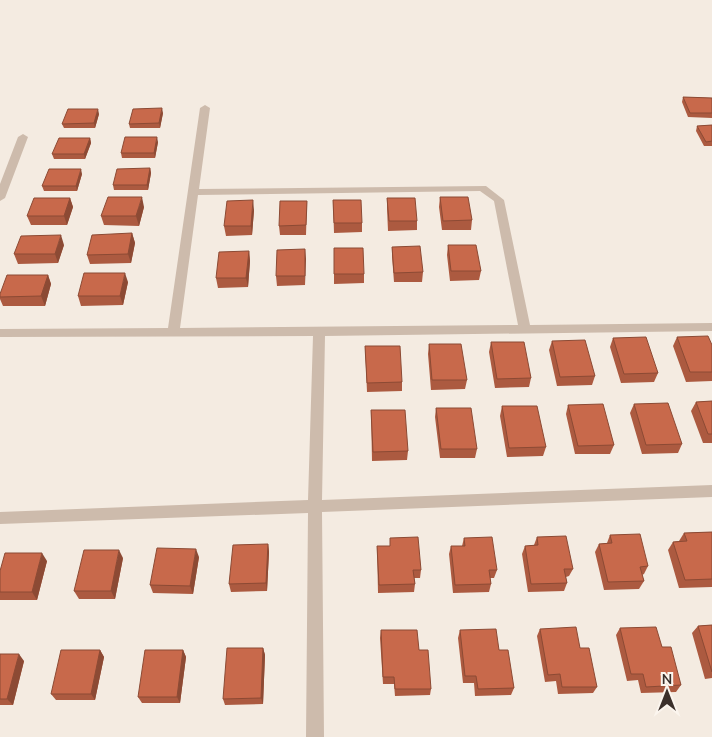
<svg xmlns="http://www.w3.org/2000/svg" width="712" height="737" font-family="'Nunito Sans',sans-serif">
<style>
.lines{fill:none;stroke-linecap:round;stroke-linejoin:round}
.minor{fill:#cdbbac;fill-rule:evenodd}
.wall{fill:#ac5a40}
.shaded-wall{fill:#8c4a34}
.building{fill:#c8694b;stroke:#8c4a34}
</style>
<rect width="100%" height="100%" fill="#f4ebe1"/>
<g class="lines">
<path class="minor" d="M 205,105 L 210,108 L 199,189 L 486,186 L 504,200 L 530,325 L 712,323 L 712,331 L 325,336 L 322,500 L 712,485 L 712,497 L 322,512 L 324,737 L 306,737 L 308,513 L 0,524 L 0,512 L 308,500 L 313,336 L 0,337 L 0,329 L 168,328 L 200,108 ZM 480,191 L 494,201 L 518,325 L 180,328 L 198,195 Z
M 23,134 L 28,137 L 5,198 L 0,201 L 0,184 L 18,137 Z"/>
</g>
<path class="wall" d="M 683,97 L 712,98 L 712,118 L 688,117 L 682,102 Z
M 163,113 L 160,128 L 130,128 L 129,124 Z
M 99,114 L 95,128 L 64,128 L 62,124 Z
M 712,125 L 712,146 L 704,146 L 696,131 L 697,126 Z
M 90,138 L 91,143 L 85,159 L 54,159 L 52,154 Z
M 158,142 L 155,158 L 122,158 L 121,153 Z
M 150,168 L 151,173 L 148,190 L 114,190 L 113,185 Z
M 82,174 L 77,191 L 44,191 L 42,186 Z
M 440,197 L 472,220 L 471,230 L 442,230 L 439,207 Z
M 70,198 L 73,207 L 67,225 L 31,225 L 27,216 Z
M 387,198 L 417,221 L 417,230 L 388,231 L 387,208 Z
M 333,200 L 362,223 L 362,232 L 334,233 Z
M 307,201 L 306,235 L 280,235 L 279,226 Z
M 144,207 L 139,226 L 104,225 L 101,216 Z
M 254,210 L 252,235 L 226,236 L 224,226 Z
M 132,233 L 135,243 L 131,263 L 90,264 L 87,255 Z
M 64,245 L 58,263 L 18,264 L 14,254 Z
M 448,245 L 481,271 L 479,280 L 450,281 L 447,255 Z
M 392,247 L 423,272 L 422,282 L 394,282 L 392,256 Z
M 334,248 L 364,274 L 364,283 L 334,284 Z
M 305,249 L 305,285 L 277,286 L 276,276 Z
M 249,251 L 250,261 L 248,287 L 218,288 L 216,278 Z
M 48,275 L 51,284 L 45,306 L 3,306 L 0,299 L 0,294 Z
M 128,282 L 123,305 L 81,306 L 78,296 Z
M 677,337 L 712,345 L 712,381 L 686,382 L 673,346 Z
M 613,338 L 658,373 L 654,382 L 621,383 L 610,347 Z
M 552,341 L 595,376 L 592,385 L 557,386 L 549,350 Z
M 491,342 L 531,378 L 529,387 L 495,388 L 489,352 Z
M 429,344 L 467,380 L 465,389 L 431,390 L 428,354 Z
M 365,346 L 402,382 L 402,391 L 367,392 Z
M 712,401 L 712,443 L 703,443 L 691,411 L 696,402 Z
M 634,404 L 682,444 L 678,453 L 642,454 L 630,413 Z
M 568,405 L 614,445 L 610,454 L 575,454 L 566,414 Z
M 502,406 L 546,447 L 543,456 L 507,457 L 500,416 Z
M 436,408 L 477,449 L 475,458 L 440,458 L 435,417 Z
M 371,410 L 408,451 L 407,460 L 372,461 Z
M 712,532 L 712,587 L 679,588 L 668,550 L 673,542 L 679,541 L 684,533 Z
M 610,535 L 648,566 L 644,574 L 642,575 L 644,581 L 639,589 L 604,590 L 595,552 L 599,544 L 607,543 Z
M 537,537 L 573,569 L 569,576 L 566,577 L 567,583 L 564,591 L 528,592 L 522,554 L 525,546 L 534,545 Z
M 390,538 L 421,570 L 420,578 L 414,578 L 415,584 L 414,592 L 378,593 L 377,546 L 390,546 Z
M 464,538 L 497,570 L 494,578 L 490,578 L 491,584 L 489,592 L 453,593 L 449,554 L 451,546 L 462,546 Z
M 268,544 L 269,552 L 267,591 L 231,592 L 229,584 Z
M 199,557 L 193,594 L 153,593 L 150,585 Z
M 123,558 L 115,599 L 79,599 L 74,591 Z
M 47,561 L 37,600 L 0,600 L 0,571 Z
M 712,625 L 712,678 L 705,679 L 692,633 L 698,626 Z
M 620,628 L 662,647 L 681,685 L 676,692 L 641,693 L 638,680 L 627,681 L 616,635 Z
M 540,629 L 580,648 L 597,687 L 593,693 L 558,694 L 556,681 L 545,682 L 537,636 Z
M 381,630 L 419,650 L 431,689 L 430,695 L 395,696 L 394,684 L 383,684 L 380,638 Z
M 460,630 L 499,650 L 514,688 L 511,695 L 475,696 L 474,683 L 463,683 L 458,638 Z
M 263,648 L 265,655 L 263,704 L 225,705 L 223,699 Z
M 100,650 L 104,657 L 95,700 L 56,700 L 51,694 Z
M 183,650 L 186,657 L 180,703 L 142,703 L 138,697 Z
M 0,654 L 24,661 L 13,705 L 0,705 Z"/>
<path class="shaded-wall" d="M 162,108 L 163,113 L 160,128 L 159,123 Z
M 98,109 L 99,114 L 95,128 L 94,123 Z
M 157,137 L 158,142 L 155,158 L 154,153 Z
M 90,138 L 91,143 L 85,159 L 84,154 Z
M 150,168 L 151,173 L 148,190 L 147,185 Z
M 81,169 L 82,174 L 77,191 L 76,186 Z
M 142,197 L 144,207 L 139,226 L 136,216 Z
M 70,198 L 73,207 L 67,225 L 64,216 Z
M 253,200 L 254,210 L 252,235 L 251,226 Z
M 132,233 L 135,243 L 131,263 L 128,254 Z
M 61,235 L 64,245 L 58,263 L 55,254 Z
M 305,249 L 306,259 L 305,285 Z
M 249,251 L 250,261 L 248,287 L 246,278 Z
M 125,273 L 128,282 L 123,305 L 120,296 Z
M 48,275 L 51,284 L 45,306 L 41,296 Z
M 268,544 L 269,552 L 267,591 L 266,583 Z
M 196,549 L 199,557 L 193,594 L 190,586 Z
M 119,550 L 123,558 L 115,599 L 111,591 Z
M 42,553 L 47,561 L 37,600 L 32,592 Z
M 263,648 L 265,655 L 263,704 L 261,698 Z
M 100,650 L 104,657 L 95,700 L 91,694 Z
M 183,650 L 186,657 L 180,703 L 177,697 Z
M 19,654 L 24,661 L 13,705 L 7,699 Z"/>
<path class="building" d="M 683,97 L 712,98 L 712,113 L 690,113 Z
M 162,108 L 159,123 L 129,124 L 133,109 Z
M 68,109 L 98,109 L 94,123 L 62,124 Z
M 712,125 L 712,141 L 706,142 L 697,126 Z
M 125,137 L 157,137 L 154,153 L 121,153 Z
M 59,138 L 90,138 L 84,154 L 52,154 Z
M 150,168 L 147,185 L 113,185 L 117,169 Z
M 49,169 L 81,169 L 76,186 L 42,186 Z
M 108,197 L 142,197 L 136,216 L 101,216 Z
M 440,197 L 468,197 L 472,220 L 443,221 Z
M 34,198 L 70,198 L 64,216 L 27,216 Z
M 387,198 L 415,198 L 417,221 L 389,221 Z
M 253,200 L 251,226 L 224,226 L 227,201 Z
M 333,200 L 361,200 L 362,223 L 334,223 Z
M 280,201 L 307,201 L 306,225 L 279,226 Z
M 132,233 L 128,254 L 87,255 L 92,235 Z
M 61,235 L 55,254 L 14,254 L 21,236 Z
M 448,245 L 476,245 L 481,271 L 451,271 Z
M 420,246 L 423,272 L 394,273 L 392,247 Z
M 334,248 L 363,248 L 364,274 L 334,274 Z
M 305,249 L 305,276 L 276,276 L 277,250 Z
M 249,251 L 246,278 L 216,278 L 219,252 Z
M 84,273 L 125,273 L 120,296 L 78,296 Z
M 7,275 L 48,275 L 41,296 L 0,297 L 0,294 Z
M 708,336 L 712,345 L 712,372 L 690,372 L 677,337 Z
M 646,337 L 658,373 L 624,374 L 613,338 Z
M 585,340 L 595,376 L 560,377 L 552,341 Z
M 491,342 L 524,342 L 531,378 L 497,379 Z
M 429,344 L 461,344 L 467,380 L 432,380 Z
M 365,346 L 400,346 L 402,382 L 367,383 Z
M 712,401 L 712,434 L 708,434 L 696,402 Z
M 668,403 L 682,444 L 646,445 L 634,404 Z
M 603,404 L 614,445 L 578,446 L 568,405 Z
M 502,406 L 537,406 L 546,447 L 509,448 Z
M 436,408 L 471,408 L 477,449 L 441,449 Z
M 371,410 L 405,410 L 408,451 L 373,452 Z
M 712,532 L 712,579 L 685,580 L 673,542 L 687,541 L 684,533 Z
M 640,534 L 648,566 L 640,567 L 644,581 L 608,582 L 599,544 L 612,543 L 610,535 Z
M 566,536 L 573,569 L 564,569 L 567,583 L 531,584 L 525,546 L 538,545 L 537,537 Z
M 418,537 L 421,570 L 413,570 L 415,584 L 379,585 L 377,546 L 390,546 L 390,538 Z
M 492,537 L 497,570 L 489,570 L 491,584 L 455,585 L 451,546 L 465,546 L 464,538 Z
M 268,544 L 266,583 L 229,584 L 233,545 Z
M 157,548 L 196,549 L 190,586 L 150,585 Z
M 84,550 L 119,550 L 111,591 L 74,591 Z
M 5,553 L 42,553 L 32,592 L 0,592 L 0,571 Z
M 712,625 L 712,672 L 698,626 Z
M 576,627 L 580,648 L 589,648 L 597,687 L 562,687 L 560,674 L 548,675 L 540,629 Z
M 656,627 L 662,647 L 671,647 L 681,685 L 646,687 L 643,674 L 631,674 L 620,628 Z
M 496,629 L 499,650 L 508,650 L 514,688 L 478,689 L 476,676 L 465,676 L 460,630 Z
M 381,630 L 417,630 L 419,650 L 428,650 L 431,689 L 395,689 L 394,677 L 383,677 Z
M 227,648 L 263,648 L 261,698 L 223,699 Z
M 61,650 L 100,650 L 91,694 L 51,694 Z
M 145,650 L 183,650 L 177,697 L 138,697 Z
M 0,654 L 19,654 L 7,699 L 0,699 Z"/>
<g transform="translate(667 692)" stroke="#fbf5ee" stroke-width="4" paint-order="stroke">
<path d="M0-4L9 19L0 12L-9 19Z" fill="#3b302b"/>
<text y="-8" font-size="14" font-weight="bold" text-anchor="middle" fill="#3b302b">N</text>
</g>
</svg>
